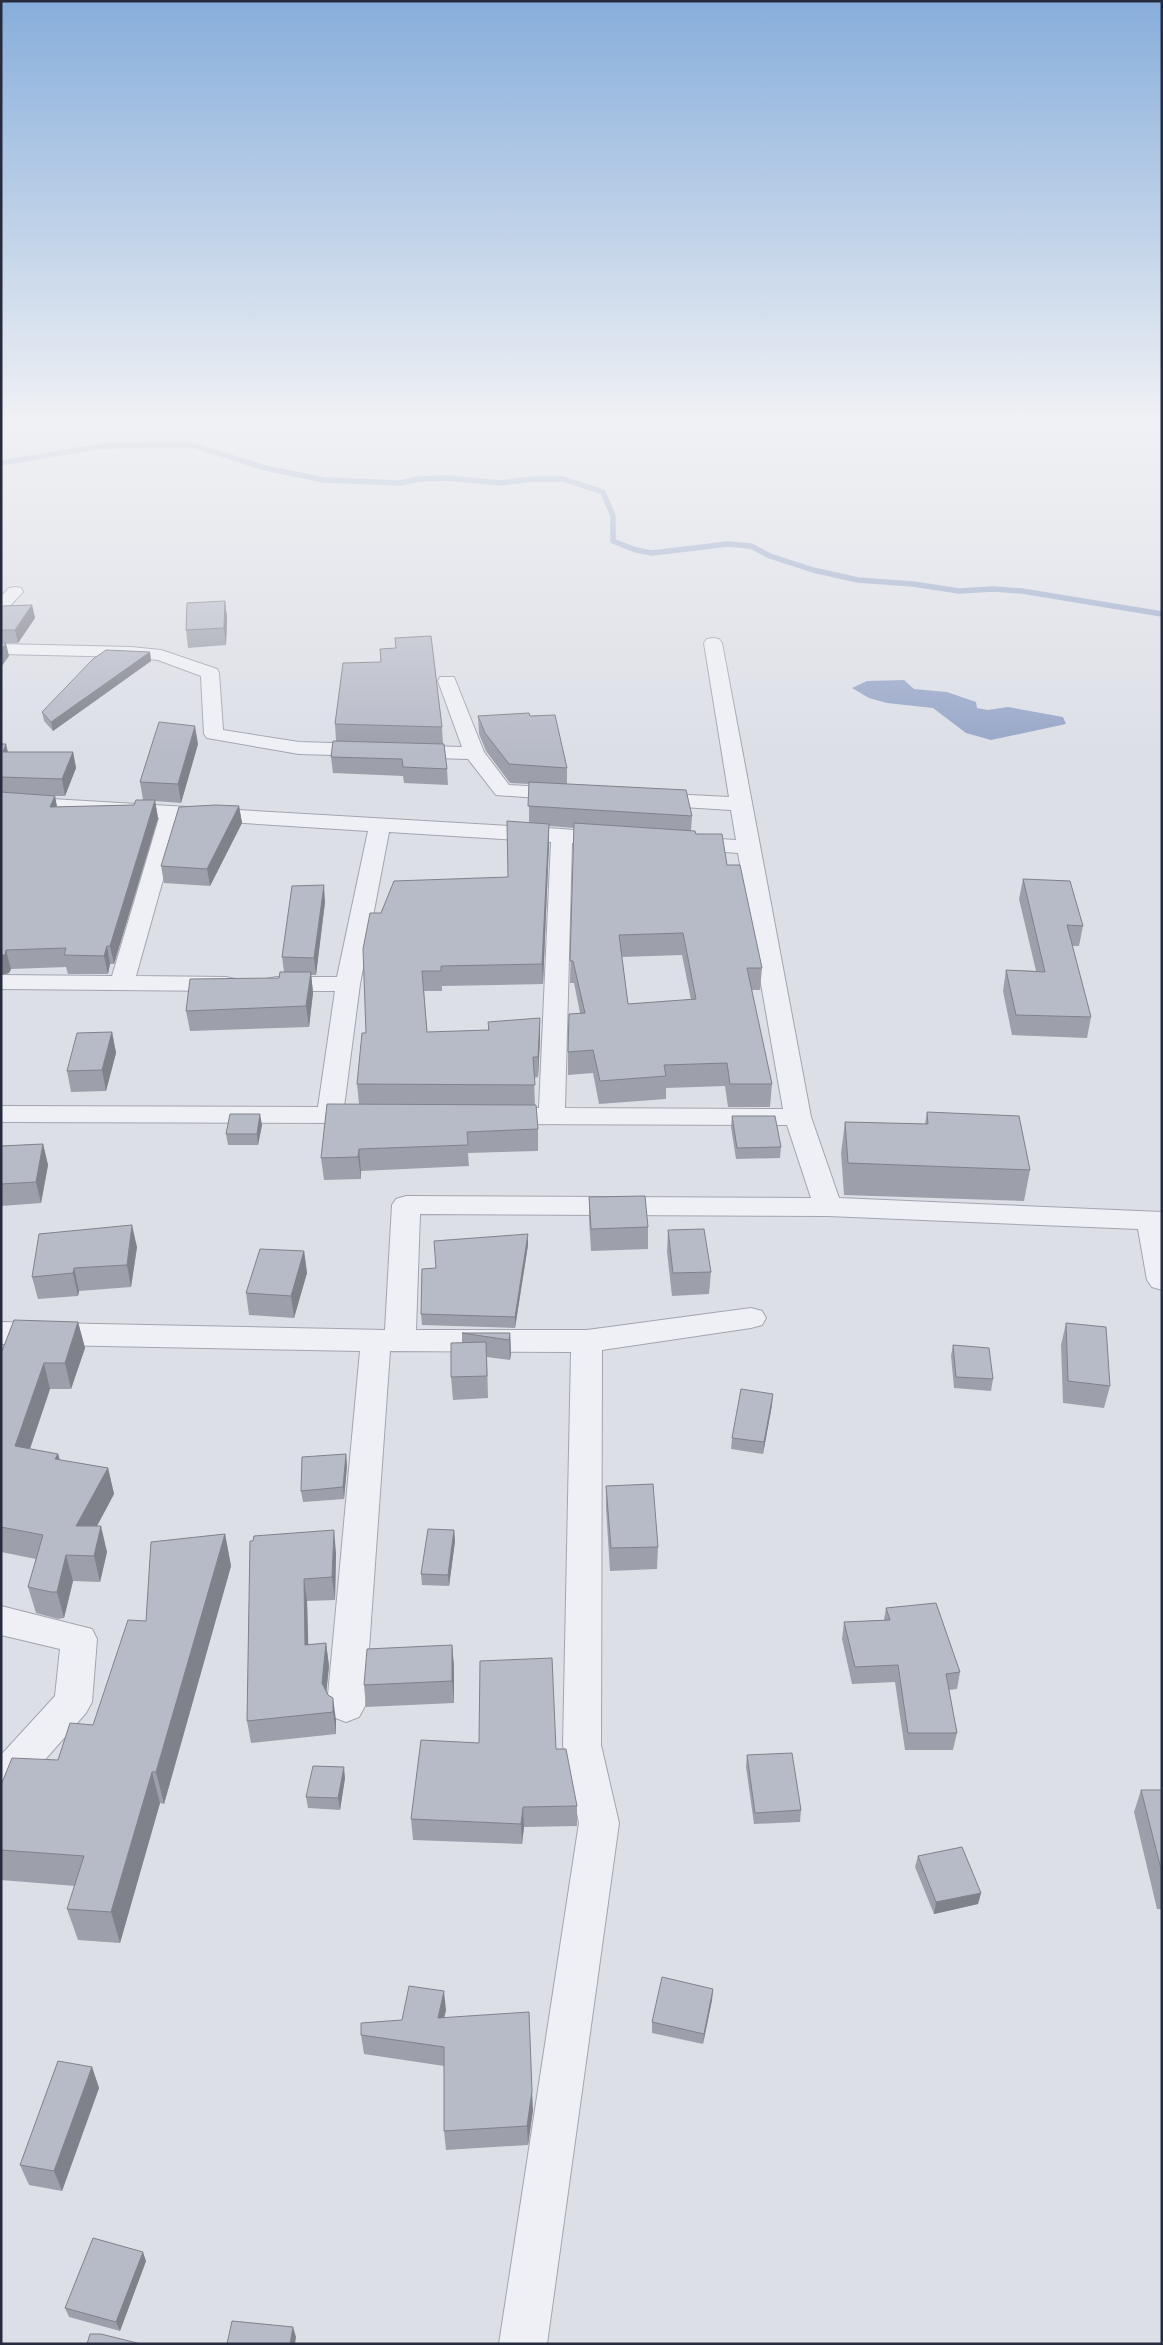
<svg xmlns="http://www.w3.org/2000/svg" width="1163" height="2345" font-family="'Exo 2',sans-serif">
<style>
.water{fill:#97a6c8}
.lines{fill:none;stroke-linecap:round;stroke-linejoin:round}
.stream{stroke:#97a6c8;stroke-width:5.5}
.street-casing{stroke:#a2a5b1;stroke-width:2}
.street{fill:#eff0f5;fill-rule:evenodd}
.wall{fill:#9da0ab;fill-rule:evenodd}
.shaded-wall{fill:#80828b}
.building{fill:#b7bac7;stroke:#80828b;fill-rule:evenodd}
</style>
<rect width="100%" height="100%" fill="#dddfe7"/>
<path class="water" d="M 904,680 L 914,689 L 947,692 L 976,702 L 977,708 L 988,710 L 1008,707 L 1063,717 L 1066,724 L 991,740 L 966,733 L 933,708 L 887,703 L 869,698 L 852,688 L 867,681 Z"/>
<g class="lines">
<path class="stream" d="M 1,463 L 101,446 L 193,445 L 265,468 L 324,480 L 400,483 L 419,479 L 448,478 L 500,483 L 533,479 L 563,479 L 603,492 L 613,516 L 613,541 L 636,550 L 652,553 L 728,544 L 751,546 L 770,556 L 813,570 L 858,580 L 913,584 L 959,591 L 993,589 L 1022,591 L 1162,614"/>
<defs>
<path id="street" d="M 15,587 L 21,588 L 23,592 L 7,609 L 1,610 L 1,596 L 9,588 Z
M 713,638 L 719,639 L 722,643 L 811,1117 L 839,1198 L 1162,1212 L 1162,1290 L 1152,1287 L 1147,1280 L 1138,1229 L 828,1216 L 420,1214 L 416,1330 L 587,1330 L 751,1308 L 762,1311 L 766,1318 L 762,1325 L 751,1328 L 602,1350 L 601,1745 L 619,1823 L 547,2344 L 499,2344 L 579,1823 L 563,1745 L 571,1352 L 390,1351 L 365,1706 L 359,1717 L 346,1722 L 333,1717 L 327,1706 L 360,1351 L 1,1344 L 1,1322 L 385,1330 L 392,1205 L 396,1199 L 406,1196 L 811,1198 L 787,1125 L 500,1124 L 491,1122 L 487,1116 L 491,1110 L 500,1108 L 539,1108 L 551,842 L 389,832 L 360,984 L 344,1107 L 371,1109 L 375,1115 L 371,1121 L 362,1123 L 1,1122 L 1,1106 L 318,1107 L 335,991 L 276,991 L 267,989 L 264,984 L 267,979 L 276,977 L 337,977 L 368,831 L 180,819 L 136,976 L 226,977 L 235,979 L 238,984 L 235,989 L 226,991 L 1,989 L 1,975 L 112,976 L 159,818 L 1,808 L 1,796 L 562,829 L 619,834 L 622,839 L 619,844 L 611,845 L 572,843 L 565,1108 L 783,1109 L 738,853 L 686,849 L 678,848 L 675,843 L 678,838 L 686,837 L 736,840 L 731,810 L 650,805 L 643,803 L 640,799 L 643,795 L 650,793 L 729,797 L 704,643 L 707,639 Z
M 1,644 L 131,647 L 161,650 L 217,669 L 219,673 L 223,730 L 299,742 L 462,747 L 438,681 L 440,677 L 454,677 L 484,752 L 509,785 L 565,788 L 572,790 L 575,794 L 572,798 L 565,800 L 496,795 L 468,759 L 299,754 L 207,738 L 204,734 L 201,676 L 158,660 L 131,657 L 1,654 Z
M 1,1606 L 92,1629 L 97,1639 L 92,1702 L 86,1713 L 15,1794 L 1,1799 L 1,1755 L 55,1696 L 60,1649 L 1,1635 Z"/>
</defs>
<use href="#street" class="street-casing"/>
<use href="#street" class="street"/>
</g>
<path class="wall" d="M 225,601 L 227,618 L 226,645 L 188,648 L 186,630 Z
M 32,605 L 35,618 L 18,643 L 1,643 L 1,606 Z
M 150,652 L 151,661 L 53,731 L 44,721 L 42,712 Z
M 478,716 L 530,716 L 567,768 L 567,784 L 692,816 L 691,831 L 696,834 L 727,865 L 762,968 L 760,990 L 751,990 L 772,1084 L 770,1107 L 728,1107 L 725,1086 L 666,1088 L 666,1099 L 599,1104 L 593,1073 L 568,1075 L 568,1052 L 580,1013 L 574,983 L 570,983 L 574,828 L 549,826 L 549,843 L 543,984 L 442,986 L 442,991 L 424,991 L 427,1032 L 488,1031 L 488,1022 L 540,1039 L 538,1077 L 534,1078 L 535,1105 L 538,1129 L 538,1151 L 468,1153 L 469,1166 L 361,1171 L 361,1179 L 324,1180 L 321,1158 L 359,1104 L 357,1084 L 366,1033 L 381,913 L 508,877 L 529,823 L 529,784 L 510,783 L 486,751 L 479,734 ZM 682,955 L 691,1000 L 628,1004 L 622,957 Z
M 335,724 L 442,727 L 443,744 L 447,769 L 448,785 L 404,783 L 403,776 L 333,773 L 331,757 L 336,741 Z
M 1,744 L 8,752 L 73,752 L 76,768 L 65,796 L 55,796 L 57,807 L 134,805 L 143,800 L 140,782 L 198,744 L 181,803 L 155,801 L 158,818 L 114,964 L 110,964 L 108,974 L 68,974 L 66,967 L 11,969 L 9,973 L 1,975 Z
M 239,806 L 242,823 L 210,886 L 164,883 L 161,866 Z
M 1023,879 L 1083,926 L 1079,946 L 1072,946 L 1091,1017 L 1087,1038 L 1012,1035 L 1003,991 L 1006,970 L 1036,971 L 1019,899 Z
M 325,902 L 316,975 L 311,975 L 313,993 L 309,1027 L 190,1031 L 186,1011 L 279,978 L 284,972 L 282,957 Z
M 112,1032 L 116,1053 L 106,1091 L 71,1092 L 67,1071 Z
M 927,1112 L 1030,1170 L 1024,1201 L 844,1195 L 841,1153 L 845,1122 L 925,1124 Z
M 732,1116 L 781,1147 L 780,1158 L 736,1159 L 731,1127 Z
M 262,1125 L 258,1145 L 228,1145 L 226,1134 Z
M 43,1144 L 48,1165 L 41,1203 L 1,1206 L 1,1146 Z
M 589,1197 L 648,1227 L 648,1249 L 591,1251 L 589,1219 Z
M 668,1230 L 711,1272 L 709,1294 L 672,1296 L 667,1252 Z
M 528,1245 L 515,1328 L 422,1325 L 421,1314 L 436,1268 Z
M 137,1247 L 131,1287 L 79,1291 L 78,1296 L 38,1299 L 32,1277 Z
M 304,1251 L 307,1273 L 294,1318 L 249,1315 L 246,1293 Z
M 78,1322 L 85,1348 L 71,1389 L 50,1389 L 30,1449 L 58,1454 L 60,1460 L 108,1468 L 114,1494 L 97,1526 L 107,1552 L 100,1582 L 73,1581 L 64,1618 L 58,1619 L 36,1613 L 28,1587 L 36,1559 L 1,1552 L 1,1351 Z
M 1066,1323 L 1110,1386 L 1104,1408 L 1063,1403 L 1061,1345 Z
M 462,1333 L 510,1333 L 511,1354 L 510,1360 L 487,1357 L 488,1398 L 453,1400 L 451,1377 L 462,1343 Z
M 953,1345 L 993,1379 L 991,1391 L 954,1388 L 951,1356 Z
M 772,1405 L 763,1454 L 731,1449 L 732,1438 Z
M 346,1454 L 347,1466 L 344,1499 L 303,1502 L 301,1491 Z
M 606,1486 L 658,1547 L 657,1569 L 610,1571 L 606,1508 Z
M 454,1530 L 455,1541 L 449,1586 L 422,1585 L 421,1574 Z
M 225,1534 L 231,1566 L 164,1804 L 160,1803 L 120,1943 L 78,1940 L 67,1909 L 75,1886 L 1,1880 L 1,1785 L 58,1760 L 93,1725 L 146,1621 Z
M 250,1541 L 336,1553 L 335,1600 L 307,1601 L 308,1645 L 326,1643 L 329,1666 L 326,1692 L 336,1720 L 336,1734 L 251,1743 L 247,1721 Z
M 886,1608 L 960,1672 L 957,1689 L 949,1690 L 957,1733 L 953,1750 L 905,1750 L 895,1682 L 852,1684 L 842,1639 L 844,1622 L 884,1620 Z
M 452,1645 L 454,1667 L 454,1703 L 366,1707 L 364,1685 Z
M 556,1749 L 577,1806 L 577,1826 L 524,1827 L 522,1844 L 413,1840 L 411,1819 Z
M 747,1755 L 801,1810 L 800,1822 L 754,1824 L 746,1767 Z
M 345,1778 L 340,1810 L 308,1808 L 306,1797 Z
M 1141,1790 L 1162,1790 L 1162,1909 L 1157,1909 L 1134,1812 Z
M 918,1856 L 981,1893 L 978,1904 L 934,1914 L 915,1867 Z
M 713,1989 L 712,2000 L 703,2044 L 652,2033 L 652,2022 Z
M 446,2010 L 444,2017 L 533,2110 L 528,2145 L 446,2150 L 444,2131 L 444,2066 L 364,2054 L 361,2035 Z
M 92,2067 L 99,2088 L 62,2191 L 29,2185 L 20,2165 Z
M 146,2261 L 120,2331 L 69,2317 L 65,2308 Z"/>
<path class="shaded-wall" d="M 225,601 L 227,618 L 226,645 L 224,628 Z
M 32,605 L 35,618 L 18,643 L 15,630 Z
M 6,643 L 9,656 L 2,666 L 1,650 Z
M 150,652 L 151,661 L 53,731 L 51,722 Z
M 195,726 L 198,744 L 181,803 L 178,784 Z
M 6,744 L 10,761 L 3,752 Z
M 73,752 L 76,768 L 65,796 L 62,779 Z
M 55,796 L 58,813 L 50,807 Z
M 155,800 L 158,818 L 114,964 L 110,946 Z
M 239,806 L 242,823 L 210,886 L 207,869 Z
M 549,824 L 549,843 L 543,984 L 542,964 Z
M 324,885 L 325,902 L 316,975 L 314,958 Z
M 107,946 L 110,964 L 108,974 L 104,956 Z
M 6,950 L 11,969 L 9,973 L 1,975 L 1,955 Z
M 311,972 L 313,993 L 309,1027 L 306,1006 Z
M 540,1018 L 540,1039 L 538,1077 L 538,1057 Z
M 112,1032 L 116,1053 L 106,1091 L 102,1070 Z
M 260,1114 L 262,1125 L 258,1145 L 257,1134 Z
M 43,1144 L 48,1165 L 41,1203 L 36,1182 Z
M 359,1149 L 361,1171 L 361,1179 L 358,1157 Z
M 132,1225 L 137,1247 L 131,1287 L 127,1265 Z
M 528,1234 L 528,1245 L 515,1328 L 515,1317 Z
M 304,1251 L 307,1273 L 294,1318 L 291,1296 Z
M 74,1268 L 79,1291 L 78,1296 L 73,1273 Z
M 78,1322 L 85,1348 L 71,1389 L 65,1363 Z
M 510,1333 L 511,1354 L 510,1360 L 509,1340 Z
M 44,1363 L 50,1389 L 22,1472 L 15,1446 Z
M 773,1394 L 772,1405 L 763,1454 L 764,1442 Z
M 58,1454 L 65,1480 L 55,1459 Z
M 346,1454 L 347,1466 L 344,1499 L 343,1487 Z
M 108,1468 L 114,1494 L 83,1552 L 76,1526 Z
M 101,1526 L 107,1552 L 100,1582 L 94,1556 Z
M 334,1530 L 336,1553 L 335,1600 L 332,1577 Z
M 454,1530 L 455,1541 L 449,1586 L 448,1575 Z
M 225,1534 L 231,1566 L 164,1804 L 156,1772 Z
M 66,1555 L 73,1581 L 64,1618 L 57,1592 Z
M 304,1579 L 307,1601 L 309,1668 L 305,1645 Z
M 326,1643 L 329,1666 L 325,1706 L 322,1683 Z
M 452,1645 L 454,1667 L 454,1703 L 452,1681 Z
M 333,1698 L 336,1720 L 336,1734 L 333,1712 Z
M 344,1767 L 345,1778 L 340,1810 L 338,1798 Z
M 152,1772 L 160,1803 L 120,1943 L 111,1912 Z
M 523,1807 L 524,1827 L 522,1844 L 521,1824 Z
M 981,1893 L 978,1904 L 934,1914 L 936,1902 Z
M 713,1989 L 712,2000 L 703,2044 L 704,2034 Z
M 444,1991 L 446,2010 L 440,2037 L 438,2018 Z
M 92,2067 L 99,2088 L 62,2191 L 54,2171 Z
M 532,2091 L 533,2110 L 528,2145 L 527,2126 Z
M 143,2252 L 146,2261 L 120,2331 L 116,2322 Z
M 293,2327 L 296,2337 L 295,2344 L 290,2344 Z"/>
<path class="building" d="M 225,601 L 224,628 L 186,630 L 187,603 Z
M 32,605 L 15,630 L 1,630 L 1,606 Z
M 431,636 L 442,727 L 335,724 L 343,663 L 381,662 L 380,649 L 396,648 L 395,638 Z
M 1,643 L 6,643 L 1,650 Z
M 106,650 L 150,652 L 51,722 L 42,712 L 93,659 Z
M 529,713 L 530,716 L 555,715 L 567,768 L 509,764 L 485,733 L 478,716 Z
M 159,722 L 195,726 L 178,784 L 140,782 Z
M 333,741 L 444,744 L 447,769 L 403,767 L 402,759 L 331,757 Z
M 1,744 L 6,744 L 3,752 L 73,752 L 62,779 L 1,777 Z
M 529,782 L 686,790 L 692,816 L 528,806 Z
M 1,792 L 55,796 L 50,807 L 134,805 L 136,800 L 155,800 L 110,946 L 107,946 L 104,956 L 64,955 L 66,948 L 6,950 L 5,955 L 1,955 Z
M 216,805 L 239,806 L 207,869 L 161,866 L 179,807 Z
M 507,821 L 549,824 L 542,964 L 441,966 L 441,971 L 422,971 L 427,1032 L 489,1030 L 488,1022 L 540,1018 L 538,1057 L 533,1057 L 535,1085 L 357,1084 L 362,1033 L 366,1033 L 363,949 L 370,913 L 381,913 L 394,881 L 508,877 Z
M 574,823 L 695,831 L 696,834 L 722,834 L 727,865 L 740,865 L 762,968 L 747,968 L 772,1084 L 730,1084 L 727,1063 L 664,1065 L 666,1076 L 600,1081 L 593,1050 L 568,1052 L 569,1014 L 585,1013 L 573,961 L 570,961 ZM 683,933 L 696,999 L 628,1004 L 619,935 Z
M 1023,879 L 1070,881 L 1083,926 L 1067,925 L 1091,1017 L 1016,1015 L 1006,970 L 1045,972 Z
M 324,885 L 314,958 L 282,957 L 292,886 Z
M 280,972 L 311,972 L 306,1006 L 186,1011 L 190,979 L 279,978 Z
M 112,1032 L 102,1070 L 67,1071 L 77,1033 Z
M 327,1104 L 536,1105 L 538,1129 L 467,1132 L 468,1145 L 359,1149 L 358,1157 L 321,1158 Z
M 927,1112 L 1019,1116 L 1030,1170 L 848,1163 L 845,1122 L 928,1124 Z
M 230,1114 L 260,1114 L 257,1134 L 226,1134 Z
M 732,1116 L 775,1116 L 781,1147 L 737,1148 Z
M 43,1144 L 36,1182 L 1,1184 L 1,1146 Z
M 645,1196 L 648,1227 L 591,1229 L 589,1197 Z
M 132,1225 L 127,1265 L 74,1268 L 73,1273 L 32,1277 L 39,1234 Z
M 704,1229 L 711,1272 L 673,1273 L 668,1230 Z
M 528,1234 L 515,1317 L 421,1314 L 422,1269 L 436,1268 L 434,1241 Z
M 260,1249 L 304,1251 L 291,1296 L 246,1293 Z
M 14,1320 L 78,1322 L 65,1363 L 44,1363 L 15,1446 L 58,1454 L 55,1459 L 108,1468 L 76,1526 L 101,1526 L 94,1556 L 66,1555 L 57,1592 L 51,1592 L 28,1587 L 43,1535 L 1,1527 L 1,1351 L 2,1351 Z
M 1066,1323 L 1106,1327 L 1110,1386 L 1068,1381 Z
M 462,1333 L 510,1333 L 509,1340 Z
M 486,1342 L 487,1376 L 451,1377 L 451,1343 Z
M 953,1345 L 989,1348 L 993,1379 L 956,1377 Z
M 741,1389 L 773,1394 L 764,1442 L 732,1438 Z
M 346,1454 L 343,1487 L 301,1491 L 302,1457 Z
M 653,1484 L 658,1547 L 611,1548 L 606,1486 Z
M 428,1529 L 454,1530 L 448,1575 L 421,1574 Z
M 334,1530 L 332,1577 L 304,1579 L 305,1645 L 326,1643 L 322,1683 L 328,1695 L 333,1698 L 333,1712 L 247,1721 L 250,1541 L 253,1541 L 254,1536 Z
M 225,1534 L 156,1772 L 152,1772 L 111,1912 L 67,1909 L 84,1856 L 1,1850 L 1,1785 L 12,1758 L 58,1760 L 70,1723 L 93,1725 L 128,1620 L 146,1621 L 151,1542 Z
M 936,1603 L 960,1672 L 946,1674 L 957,1733 L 908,1733 L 898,1665 L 855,1667 L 844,1622 L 890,1620 L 886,1608 Z
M 452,1645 L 452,1681 L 364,1685 L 367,1649 Z
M 552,1658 L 556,1749 L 566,1749 L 577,1806 L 523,1807 L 521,1824 L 411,1819 L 421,1740 L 479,1743 L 480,1661 Z
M 792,1753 L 801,1810 L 755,1813 L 747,1755 Z
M 313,1766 L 344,1767 L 338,1798 L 306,1797 Z
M 1141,1790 L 1162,1790 L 1162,1873 Z
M 962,1847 L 981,1893 L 936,1902 L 918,1856 Z
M 662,1977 L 713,1989 L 704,2034 L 652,2022 Z
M 409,1986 L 444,1991 L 438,2018 L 529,2012 L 532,2091 L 527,2126 L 444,2131 L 444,2047 L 361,2035 L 361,2023 L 402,2020 Z
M 58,2061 L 92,2067 L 54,2171 L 20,2165 Z
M 93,2238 L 143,2252 L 116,2322 L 65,2308 Z
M 232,2321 L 293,2327 L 290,2344 L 227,2344 Z
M 90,2334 L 101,2334 L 141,2344 L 87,2344 Z"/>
<linearGradient id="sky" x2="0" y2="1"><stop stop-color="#87aedb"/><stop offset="0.56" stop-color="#f0f1f4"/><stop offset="1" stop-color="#f0f1f4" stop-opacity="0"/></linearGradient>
<rect width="1163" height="753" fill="url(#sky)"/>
<rect width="1163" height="2345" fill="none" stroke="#262b3e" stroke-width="5"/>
</svg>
